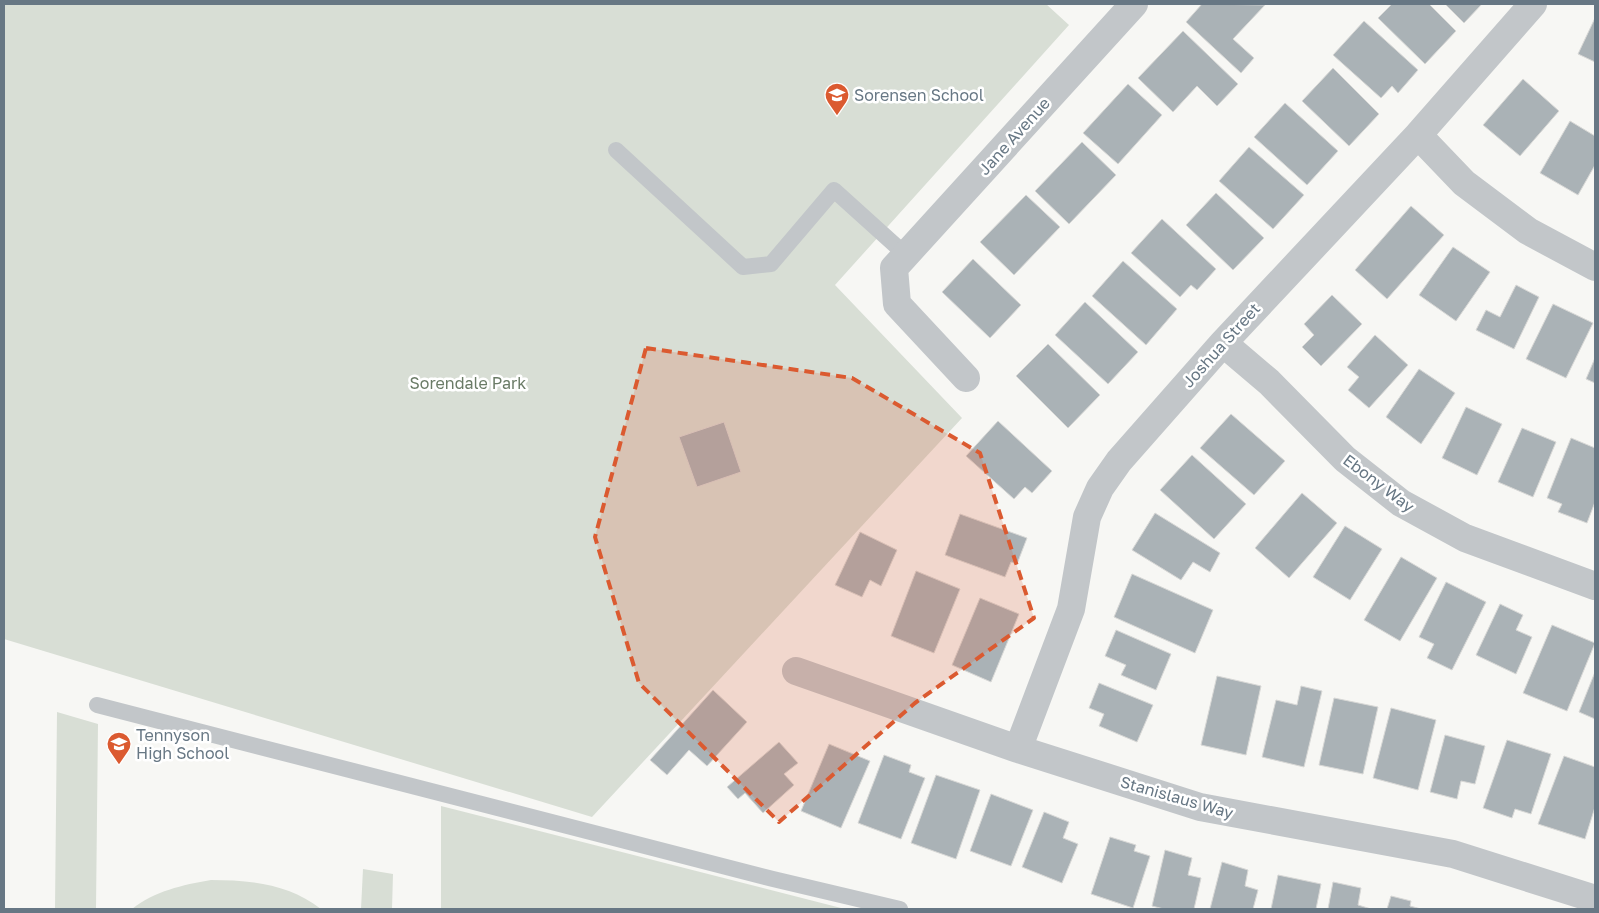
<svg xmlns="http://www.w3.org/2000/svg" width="1599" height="913" font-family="'Golos Text',sans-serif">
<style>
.green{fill:#d8ded5}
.building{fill:#aab2b6;stroke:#d8d8d6}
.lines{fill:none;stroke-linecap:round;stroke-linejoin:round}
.service{stroke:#c2c6c9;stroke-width:16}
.minor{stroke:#c2c6c9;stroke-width:28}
.marked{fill:#db5a30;fill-opacity:0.2;stroke:#db5a30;stroke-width:4;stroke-dasharray:10 6;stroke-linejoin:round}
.labels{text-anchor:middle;stroke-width:5;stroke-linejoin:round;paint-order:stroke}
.poi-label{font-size:16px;fill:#677784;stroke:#fff;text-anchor:start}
.street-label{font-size:16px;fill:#677784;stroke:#fff}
.park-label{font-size:16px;fill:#6a7b66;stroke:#fff}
</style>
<rect width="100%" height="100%" fill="#f7f7f4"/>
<path class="green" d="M 4,4 L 1046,4 L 1069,25 L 835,285 L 962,418 L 592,817 L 4,639 Z
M 57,712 L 98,724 L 96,909 L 55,909 Z
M 441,806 L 845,909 L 441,909 Z
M 363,869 L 393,874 L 392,909 L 361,909 Z
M 211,880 C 250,880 289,884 321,909 L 132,909 C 155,891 182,885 211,880 Z"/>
<path class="building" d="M 1202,4 L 1265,5 L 1233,39 L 1254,58 L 1241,73 L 1186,22 Z
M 1392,4 L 1429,4 L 1456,31 L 1425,64 L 1378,18 Z
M 1445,4 L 1482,4 L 1464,23 Z
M 1595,18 L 1595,62 L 1578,54 Z
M 1364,21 L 1418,70 L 1398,93 L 1392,86 L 1381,98 L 1333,55 Z
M 1183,31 L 1238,84 L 1217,106 L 1197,86 L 1173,112 L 1138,78 Z
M 1333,68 L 1379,114 L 1349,146 L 1302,101 Z
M 1523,79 L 1559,111 L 1520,156 L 1483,125 Z
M 1128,84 L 1162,115 L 1118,164 L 1083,133 Z
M 1285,103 L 1338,151 L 1307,185 L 1254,137 Z
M 1570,121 L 1595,136 L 1595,165 L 1578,195 L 1540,173 Z
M 1082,142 L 1116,175 L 1069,224 L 1035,191 Z
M 1249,147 L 1304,195 L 1273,229 L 1219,181 Z
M 1216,193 L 1264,238 L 1233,270 L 1186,225 Z
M 1026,195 L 1060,227 L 1014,275 L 980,242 Z
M 1411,206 L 1444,235 L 1387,299 L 1355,270 Z
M 1162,219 L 1216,269 L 1197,290 L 1191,285 L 1180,297 L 1131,253 Z
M 1453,247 L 1490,272 L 1456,321 L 1419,295 Z
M 973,259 L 1021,305 L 990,338 L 942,292 Z
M 1123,261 L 1177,309 L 1146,345 L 1092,296 Z
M 1516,285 L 1539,297 L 1514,349 L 1476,330 L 1486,310 L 1500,317 Z
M 1332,295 L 1362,324 L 1321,366 L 1302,347 L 1314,335 L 1304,324 Z
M 1085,302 L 1138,352 L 1108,384 L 1055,335 Z
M 1553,304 L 1593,323 L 1566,378 L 1526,359 Z
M 1375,335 L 1408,365 L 1369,408 L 1348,390 L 1359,377 L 1347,367 Z
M 1048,344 L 1100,395 L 1068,428 L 1016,376 Z
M 1595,358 L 1595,383 L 1586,379 Z
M 1419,369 L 1455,393 L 1421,444 L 1386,417 Z
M 1466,407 L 1502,424 L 1477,475 L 1442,458 Z
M 1231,414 L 1285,461 L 1254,495 L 1200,448 Z
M 998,421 L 1052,471 L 1032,493 L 1025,487 L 1014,499 L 966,456 Z
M 724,422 L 741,472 L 697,487 L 679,437 Z
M 1522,428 L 1556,442 L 1533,497 L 1498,482 Z
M 1571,438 L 1595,448 L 1595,502 L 1587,523 L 1558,512 L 1562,504 L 1547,498 Z
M 1192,455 L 1246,504 L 1214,539 L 1160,490 Z
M 1302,493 L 1337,523 L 1289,578 L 1255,548 Z
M 1155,513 L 1220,553 L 1210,572 L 1193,562 L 1181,580 L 1132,550 Z
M 960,514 L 1027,538 L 1017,564 L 1011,562 L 1005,577 L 945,555 Z
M 1345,526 L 1382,549 L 1350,600 L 1313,577 Z
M 860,532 L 897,550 L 881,586 L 870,580 L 862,597 L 835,585 Z
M 1401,557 L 1437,578 L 1400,641 L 1364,620 Z
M 916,571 L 960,589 L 934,653 L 891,636 Z
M 1132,574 L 1213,610 L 1195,653 L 1114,617 Z
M 1446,582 L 1486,602 L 1452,670 L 1427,658 L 1434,644 L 1419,637 Z
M 980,598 L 1019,614 L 991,682 L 952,665 Z
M 1500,604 L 1523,615 L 1516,630 L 1532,637 L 1516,674 L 1476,655 Z
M 1552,625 L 1595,643 L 1567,711 L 1523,693 Z
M 1116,630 L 1171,654 L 1156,690 L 1121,675 L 1126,665 L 1105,656 Z
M 1595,672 L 1595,719 L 1579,712 Z
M 1217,676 L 1261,686 L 1246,755 L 1201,745 Z
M 1099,683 L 1153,705 L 1137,742 L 1099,726 L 1104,714 L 1089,708 Z
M 1301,686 L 1322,691 L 1304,767 L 1262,757 L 1276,700 L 1297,705 Z
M 713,690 L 747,722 L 707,766 L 689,750 L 667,775 L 650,760 Z
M 1334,698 L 1378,707 L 1363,774 L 1319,765 Z
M 1391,708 L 1436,720 L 1418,790 L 1373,778 Z
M 1445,735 L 1485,746 L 1475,784 L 1461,781 L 1457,799 L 1430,792 Z
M 1507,740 L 1551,754 L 1531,814 L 1515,809 L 1512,818 L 1483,808 Z
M 779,742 L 798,763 L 784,774 L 794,785 L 763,813 L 745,793 L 738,799 L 727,787 Z
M 829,744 L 870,761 L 841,828 L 801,811 Z
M 884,755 L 911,765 L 909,772 L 925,778 L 901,839 L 858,823 Z
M 1564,756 L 1595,767 L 1595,807 L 1585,839 L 1538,824 Z
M 936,775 L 980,790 L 956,859 L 911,843 Z
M 991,794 L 1033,810 L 1011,866 L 970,851 Z
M 1044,812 L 1069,822 L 1063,838 L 1078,844 L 1062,883 L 1022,867 Z
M 1110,837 L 1136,845 L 1134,851 L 1150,856 L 1133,908 L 1091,894 Z
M 1165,850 L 1192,858 L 1188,875 L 1201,878 L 1194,909 L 1164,909 L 1152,906 Z
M 1222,862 L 1248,870 L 1245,886 L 1258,890 L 1253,909 L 1210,909 Z
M 1278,875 L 1321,884 L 1316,909 L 1271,909 Z
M 1333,882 L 1361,888 L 1358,905 L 1371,909 L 1328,909 Z
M 1391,896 L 1411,901 L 1410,906 L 1421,909 L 1387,909 Z"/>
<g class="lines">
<path class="service" d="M 616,150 L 743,267 L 771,264 L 834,190 L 906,255
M 97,705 L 773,879 L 900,909"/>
<path class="minor" d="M 1418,135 L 1464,183 L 1528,231 L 1595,267
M 1223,343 L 1269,382 L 1345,459 L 1401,503 L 1465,538 L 1595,586
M 966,378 L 897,304 L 894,268 L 1134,4
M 796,671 L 1018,749 L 1200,807 L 1453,854 L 1595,899
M 1018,749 L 1071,609 L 1087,517 L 1100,488 L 1119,461 L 1223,343 L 1418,135 L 1533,4"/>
</g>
<path class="marked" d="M 646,348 L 852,378 L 980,453 L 1034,618 L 915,703 L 779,822 L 639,683 L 595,537 Z"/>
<defs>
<symbol id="school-pin" viewBox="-11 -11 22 30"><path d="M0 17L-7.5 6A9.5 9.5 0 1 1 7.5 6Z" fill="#db5a30" stroke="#fff"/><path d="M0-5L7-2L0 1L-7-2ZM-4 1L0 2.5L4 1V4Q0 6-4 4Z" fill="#fff"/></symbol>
</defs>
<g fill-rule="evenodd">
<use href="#school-pin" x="823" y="81" width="28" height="38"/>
<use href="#school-pin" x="105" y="730" width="28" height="38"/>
</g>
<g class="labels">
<g class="poi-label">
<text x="854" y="101">Sorensen School</text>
<text x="136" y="741">Tennyson<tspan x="136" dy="18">High School</tspan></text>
</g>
<g class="street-label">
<text transform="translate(1014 136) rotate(-48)" y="6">Jane Avenue</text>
<text transform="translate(1221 345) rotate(-48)" y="6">Joshua Street</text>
<text transform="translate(1379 483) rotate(37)" y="6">Ebony Way</text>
<text transform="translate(1177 797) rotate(16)" y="6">Stanislaus Way</text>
</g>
<g class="park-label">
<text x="468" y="389">Sorendale Park</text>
</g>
</g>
<rect width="1599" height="913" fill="none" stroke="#677784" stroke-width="10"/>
</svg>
